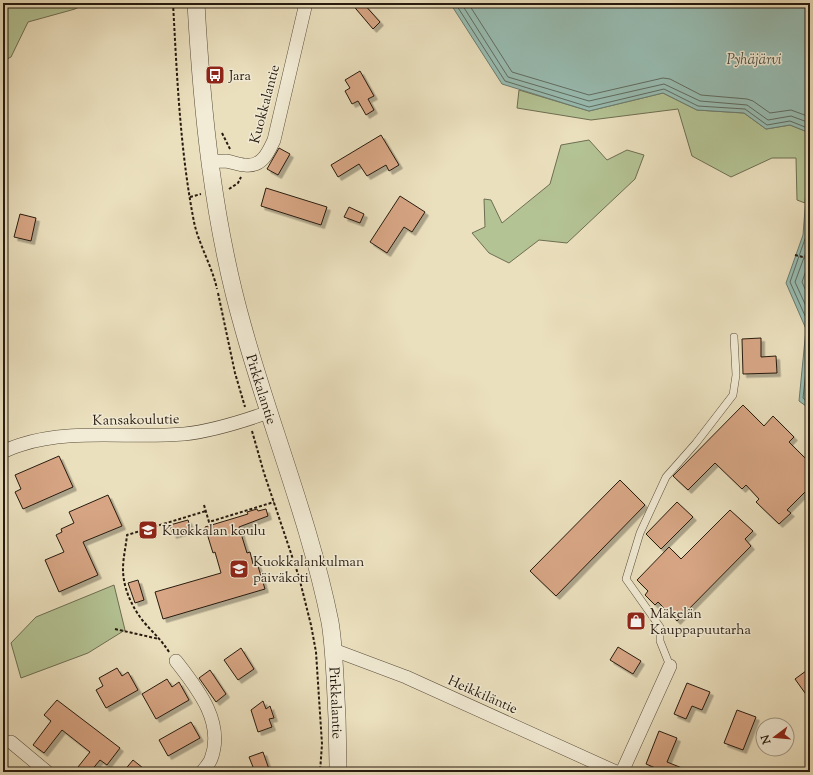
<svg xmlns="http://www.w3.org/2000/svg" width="813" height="775" font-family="'Sorts Mill Goudy',serif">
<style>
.green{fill:#b4c394;stroke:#6d6e52}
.water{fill:#98bdb3;stroke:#6a7c71}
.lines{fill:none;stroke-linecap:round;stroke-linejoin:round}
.shore{stroke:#5f6c61;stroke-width:1}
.building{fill:#d8a685;stroke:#261a0f;filter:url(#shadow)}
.service-casing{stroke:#574c3b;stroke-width:8}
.minor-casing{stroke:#574c3b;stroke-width:14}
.tertiary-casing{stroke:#574c3b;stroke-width:18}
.path{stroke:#261a0f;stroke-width:2;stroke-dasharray:3 2;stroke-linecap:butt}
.service{stroke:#f2ebd5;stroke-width:7}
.minor{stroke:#f2ebd5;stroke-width:13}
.tertiary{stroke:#f2ebd5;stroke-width:17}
.labels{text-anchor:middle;stroke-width:3;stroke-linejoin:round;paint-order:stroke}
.poi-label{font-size:14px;fill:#261a0f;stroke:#f2ebd5;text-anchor:start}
.street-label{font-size:14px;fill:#261a0f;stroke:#f2ebd5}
.water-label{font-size:15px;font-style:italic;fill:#4e5348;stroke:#f2ebd5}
</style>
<defs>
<filter id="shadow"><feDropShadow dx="3.5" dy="3.5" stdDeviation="0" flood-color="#0004"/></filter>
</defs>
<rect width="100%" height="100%" fill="#ebe0be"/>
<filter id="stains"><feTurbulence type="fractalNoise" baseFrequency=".005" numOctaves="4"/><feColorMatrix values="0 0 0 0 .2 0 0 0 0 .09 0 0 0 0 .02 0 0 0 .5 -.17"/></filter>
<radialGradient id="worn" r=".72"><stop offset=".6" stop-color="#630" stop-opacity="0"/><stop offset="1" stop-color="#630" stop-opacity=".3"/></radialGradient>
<path class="green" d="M 3,3 L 86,3 L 75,9 L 28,22 L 11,57 L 3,61 Z
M 519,90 L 589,111 L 663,93 L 697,110 L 744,113 L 766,129 L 790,125 L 810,133 L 805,203 L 797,200 L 796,158 L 772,158 L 731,177 L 692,156 L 678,109 L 591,120 L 517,108 Z
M 589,140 L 607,160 L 627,150 L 644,155 L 635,179 L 567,243 L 539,240 L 509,263 L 489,253 L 472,233 L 485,227 L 484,199 L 491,200 L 502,223 L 550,184 L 561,145 Z
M 114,585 L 125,630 L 88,653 L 21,678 L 11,643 L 36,617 Z"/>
<path class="water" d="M 450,3 L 810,3 L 810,133 L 790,125 L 766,129 L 744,113 L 697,110 L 663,93 L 589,111 L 502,84 Z
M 810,145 L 810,409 L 799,401 L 806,329 L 786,283 L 803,235 Z"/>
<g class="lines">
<path class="shore" d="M 455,3 L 505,81 L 589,107 L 664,89 L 698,106 L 745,109 L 767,125 L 790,121 L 810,129
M 461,3 L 508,77 L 589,101 L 664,84 L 700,101 L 747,105 L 768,120 L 791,116 L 810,123
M 468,3 L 512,72 L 589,95 L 663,78 L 670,79 L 701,95 L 747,99 L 753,101 L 770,113 L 791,110 L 810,117
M 810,193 L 806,236 L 790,282 L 810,327
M 810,241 L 795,282 L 810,315
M 810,259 L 802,282 L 810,300
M 810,334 L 803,398 L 810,404"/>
</g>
<path class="building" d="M 351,3 L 363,3 L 380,22 L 373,29 Z
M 360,71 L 374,96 L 368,99 L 374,110 L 366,115 L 358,101 L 352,104 L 345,91 L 350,88 L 345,80 Z
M 381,135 L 399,165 L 389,171 L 386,165 L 367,176 L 359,164 L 338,177 L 331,165 Z
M 279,148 L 290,154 L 278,175 L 267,169 Z
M 266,188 L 327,207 L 321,225 L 261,206 Z
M 400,196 L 425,212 L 412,232 L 404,227 L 387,253 L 370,242 Z
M 349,207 L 364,214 L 360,223 L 344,217 Z
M 20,214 L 36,218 L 31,241 L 14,237 Z
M 761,338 L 761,357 L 776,356 L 777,373 L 743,374 L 742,339 Z
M 743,405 L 764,426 L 773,416 L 794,437 L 789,442 L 810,463 L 810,487 L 787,510 L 791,513 L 779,524 L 756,502 L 759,499 L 746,485 L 742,489 L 715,463 L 688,490 L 673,476 Z
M 59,456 L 73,487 L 23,509 L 15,492 L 21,489 L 15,475 Z
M 620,480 L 645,505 L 556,596 L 530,571 Z
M 108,495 L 122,526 L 83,542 L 98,575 L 59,592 L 45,560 L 64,552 L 56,535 L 62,532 L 61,529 L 74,523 L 69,512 Z
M 677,502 L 693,517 L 661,549 L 646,534 Z
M 257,509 L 258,511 L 266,509 L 268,516 L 239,527 L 247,553 L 250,552 L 253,564 L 257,563 L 265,589 L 163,619 L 155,592 L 221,573 L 215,552 L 213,553 L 205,527 L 248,514 L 247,512 Z
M 730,510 L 753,531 L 745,539 L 751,546 L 677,621 L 658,602 L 655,605 L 645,595 L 648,591 L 637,580 L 669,547 L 681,559 Z
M 188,520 L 191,529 L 173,535 L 170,525 Z
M 138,580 L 144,600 L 135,603 L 128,583 Z
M 618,647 L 641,661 L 633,674 L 610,660 Z
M 241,648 L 254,669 L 238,680 L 224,660 Z
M 117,668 L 122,676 L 128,672 L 138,690 L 106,708 L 96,690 L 103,686 L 99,678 Z
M 810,668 L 810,700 L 795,679 Z
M 210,670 L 226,694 L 216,702 L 199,678 Z
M 167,679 L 172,687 L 179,682 L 189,700 L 156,719 L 142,694 Z
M 687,683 L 710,692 L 702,710 L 692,706 L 686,719 L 674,714 Z
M 57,700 L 120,748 L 107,765 L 100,760 L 90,772 L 74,772 L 90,752 L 62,730 L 44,753 L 33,745 L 51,721 L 44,715 Z
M 263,701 L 266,709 L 270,706 L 274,718 L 269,719 L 272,727 L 258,732 L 251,710 Z
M 737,710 L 756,717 L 743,750 L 724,743 Z
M 191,722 L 200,738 L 168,756 L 159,740 Z
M 659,731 L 677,738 L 667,762 L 692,772 L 665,772 L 646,764 Z
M 263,752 L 270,772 L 255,772 L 249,757 Z
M 133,760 L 148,772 L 123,772 Z"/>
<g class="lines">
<defs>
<path id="service" d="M 670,666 L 660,641 L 660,627 L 626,579 L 640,533 L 666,477 L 696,443 L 733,395 L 736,375 L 734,337"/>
<path id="minor" d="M 210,162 C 216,161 221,161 226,161 C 233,162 239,165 245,165 C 262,167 268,153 274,140 L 306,3
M 3,452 C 8,449 14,447 20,445 C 72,428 130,439 184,434 C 213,431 241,422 269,412
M 334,650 L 406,677 L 616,772
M 176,661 C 197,688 225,722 211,759 C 209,764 205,768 202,772
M 11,742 L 47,772
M 622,772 L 670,666"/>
<g id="tertiary">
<path id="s1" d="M 196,3 C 202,111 213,222 243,327 C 270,425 310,522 330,622 C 333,640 334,659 335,677 C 337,709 338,740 338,772"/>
</g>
</defs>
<use href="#service" class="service-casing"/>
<use href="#minor" class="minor-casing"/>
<use href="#tertiary" class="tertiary-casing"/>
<path class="path" d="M 173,3 C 177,76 180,150 194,222 C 199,245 212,266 217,289
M 222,133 L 230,149
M 229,189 L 238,183 L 241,177
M 190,197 L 201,194
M 795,255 L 810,259
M 218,293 L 235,373 L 245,407
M 252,431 L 264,473 L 299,577 L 311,625 L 316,652 L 322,744 L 320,772
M 204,505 L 209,522 L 274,502
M 115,629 L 159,639
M 169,652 C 161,639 152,632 143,621 C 132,607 123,588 123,569 C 123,558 126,546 127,535 L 206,511"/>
<use href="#service" class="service"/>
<use href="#minor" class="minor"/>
<use href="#tertiary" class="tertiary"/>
</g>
<defs>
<symbol id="bus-square" viewBox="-11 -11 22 22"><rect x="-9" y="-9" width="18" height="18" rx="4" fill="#8f2418" stroke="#f2ebd5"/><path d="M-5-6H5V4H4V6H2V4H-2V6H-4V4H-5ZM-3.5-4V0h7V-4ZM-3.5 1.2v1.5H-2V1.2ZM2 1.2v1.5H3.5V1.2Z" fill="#fff"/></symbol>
<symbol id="school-square" viewBox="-11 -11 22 22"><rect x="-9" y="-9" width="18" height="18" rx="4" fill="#8f2418" stroke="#f2ebd5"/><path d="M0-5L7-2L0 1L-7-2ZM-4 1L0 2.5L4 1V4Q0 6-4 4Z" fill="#fff"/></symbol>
<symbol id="shop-square" viewBox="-11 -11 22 22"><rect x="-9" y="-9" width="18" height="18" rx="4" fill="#8f2418" stroke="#f2ebd5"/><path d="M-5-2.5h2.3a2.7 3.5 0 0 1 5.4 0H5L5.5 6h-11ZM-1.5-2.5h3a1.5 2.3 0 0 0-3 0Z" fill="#fff"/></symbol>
</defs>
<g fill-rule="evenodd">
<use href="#bus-square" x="204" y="64" width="22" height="22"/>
<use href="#school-square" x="137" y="519" width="22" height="22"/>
<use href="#school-square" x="228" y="558" width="22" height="22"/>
<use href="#shop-square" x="625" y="610" width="22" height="22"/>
</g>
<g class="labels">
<g class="poi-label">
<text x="229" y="80">Jara</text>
<text x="162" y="535">Kuokkalan koulu</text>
<text x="253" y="566">Kuokkalankulman<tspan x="253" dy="16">päiväkoti</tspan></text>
<text x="650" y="618">Mäkelän<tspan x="650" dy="16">Kauppapuutarha</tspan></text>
</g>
<g class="street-label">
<text transform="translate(264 104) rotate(-75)" y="5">Kuokkalantie</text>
<text dy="5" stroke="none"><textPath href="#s1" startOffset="393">Pirkkalantie</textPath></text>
<text transform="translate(136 419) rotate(-1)" y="5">Kansakoulutie</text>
<text transform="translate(483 694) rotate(24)" y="5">Heikkiläntie</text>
<text dy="5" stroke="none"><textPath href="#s1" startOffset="717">Pirkkalantie</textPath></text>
</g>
<g class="water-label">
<text x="754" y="64">Pyhäjärvi</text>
</g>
</g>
<rect width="813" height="775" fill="none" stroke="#ebe0be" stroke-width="16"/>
<rect x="4" y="4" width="805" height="767" fill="none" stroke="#261a0f" stroke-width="2"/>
<rect x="8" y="8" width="797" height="759" fill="none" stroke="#261a0f"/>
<g transform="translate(775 737) rotate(254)"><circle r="19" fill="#f2ebd5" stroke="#a09786"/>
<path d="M0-3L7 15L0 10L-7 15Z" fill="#8f2418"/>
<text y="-6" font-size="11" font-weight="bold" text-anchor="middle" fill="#261a0f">N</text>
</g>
<rect width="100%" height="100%" filter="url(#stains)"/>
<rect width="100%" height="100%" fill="url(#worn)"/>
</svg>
